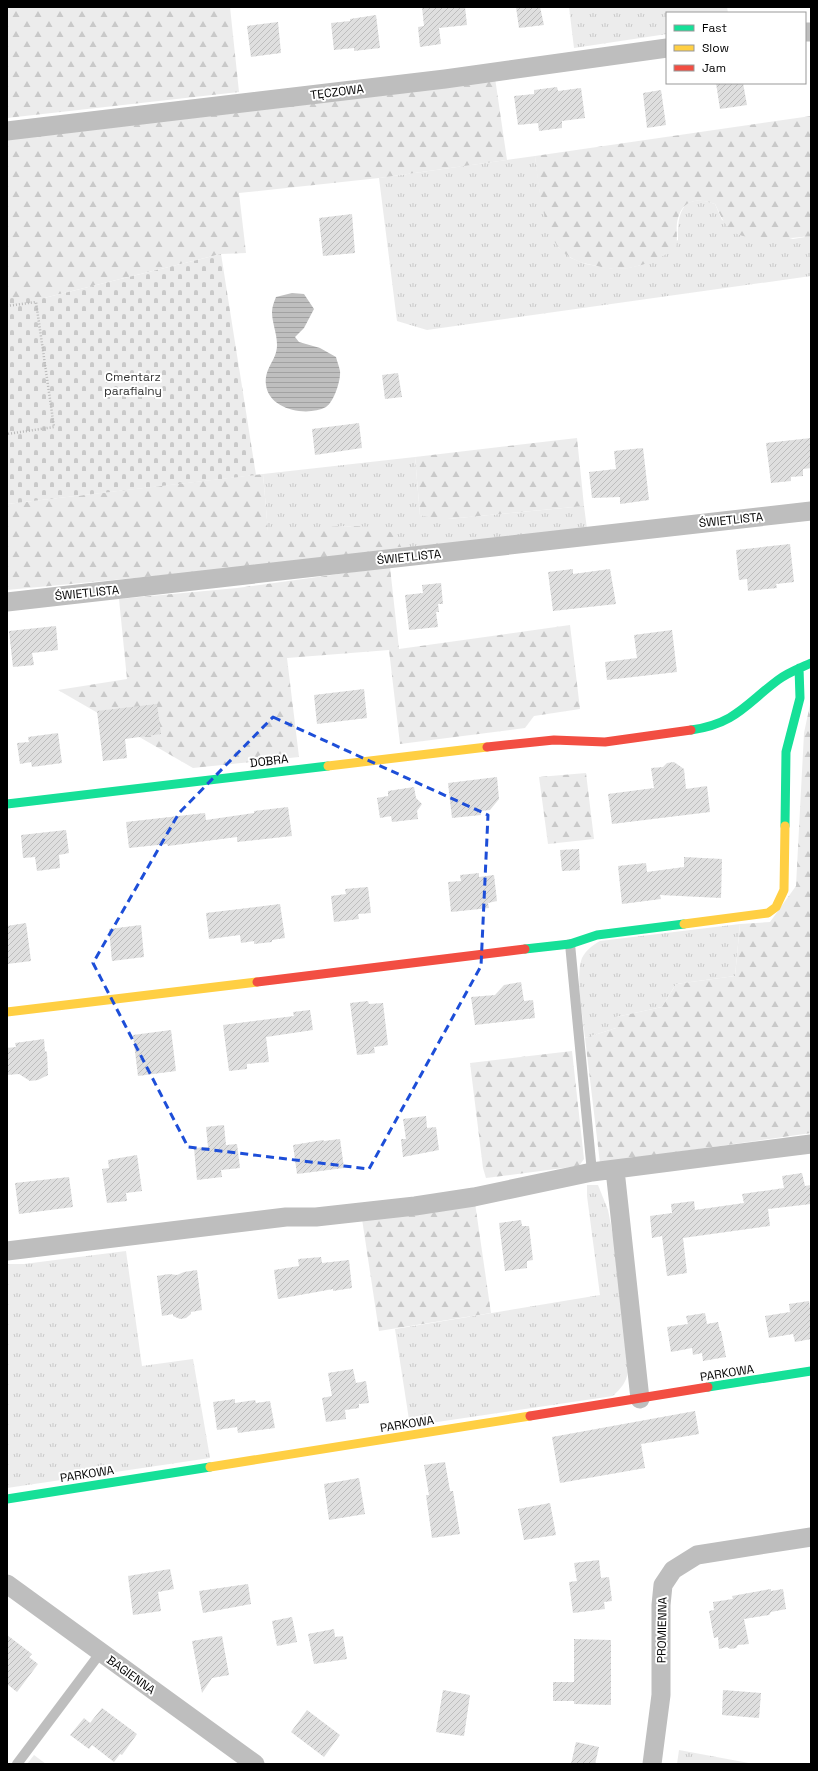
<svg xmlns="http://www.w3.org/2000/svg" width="818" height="1771" font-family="'Space Grotesk',sans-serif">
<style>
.grass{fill:url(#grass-tufts)}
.forest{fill:url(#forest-firs)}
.cemetery{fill:url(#cemetery-stones)}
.water{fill:url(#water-rules)}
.building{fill:url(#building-hatch)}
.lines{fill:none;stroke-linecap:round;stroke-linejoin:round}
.path{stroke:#b9b9b9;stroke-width:2.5;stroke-dasharray:1 2;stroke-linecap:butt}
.lane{stroke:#bebebe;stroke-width:10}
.street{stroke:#bebebe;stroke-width:19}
.fast{stroke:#16e098;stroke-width:9}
.slow{stroke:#ffcf43;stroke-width:9}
.jam{stroke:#f24e42;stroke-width:9}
.marked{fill:none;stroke:#1d4ed8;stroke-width:3;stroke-dasharray:8 5;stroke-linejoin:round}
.labels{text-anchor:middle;stroke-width:4;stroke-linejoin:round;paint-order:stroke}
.street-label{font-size:12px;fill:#000;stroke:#fff}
.park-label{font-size:12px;fill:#333;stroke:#fff}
</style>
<defs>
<pattern id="grass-tufts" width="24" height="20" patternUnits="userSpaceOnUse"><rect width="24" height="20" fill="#ececec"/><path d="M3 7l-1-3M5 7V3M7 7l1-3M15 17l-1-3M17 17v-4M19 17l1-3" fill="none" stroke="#c9c9c9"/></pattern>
<pattern id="forest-firs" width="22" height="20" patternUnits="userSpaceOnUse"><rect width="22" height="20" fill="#ececec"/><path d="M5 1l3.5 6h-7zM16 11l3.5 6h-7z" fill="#c9c9c9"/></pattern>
<pattern id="cemetery-stones" width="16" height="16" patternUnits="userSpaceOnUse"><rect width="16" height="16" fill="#ececec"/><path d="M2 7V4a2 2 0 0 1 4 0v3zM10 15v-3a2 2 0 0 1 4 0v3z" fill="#c9c9c9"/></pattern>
<pattern id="water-rules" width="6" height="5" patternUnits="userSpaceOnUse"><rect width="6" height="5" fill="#bfbfbf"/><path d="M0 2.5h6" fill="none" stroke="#a2a2a2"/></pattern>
<pattern id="building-hatch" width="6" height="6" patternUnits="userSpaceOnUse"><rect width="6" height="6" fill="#dfdfdf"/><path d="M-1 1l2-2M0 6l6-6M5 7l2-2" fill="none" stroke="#bebebe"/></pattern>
</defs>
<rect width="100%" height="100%" fill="#fff"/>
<path class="grass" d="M 569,7 L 727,7 L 728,13 L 667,13 L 667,34 L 574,48 Z
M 535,156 L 540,193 L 558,247 L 571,258 L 586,264 L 614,269 L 628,268 L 641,265 L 678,240 C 677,212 683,192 715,204 L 722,220 L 793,239 L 811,236 L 811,276 L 427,330 L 397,321 L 379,178 Z
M 415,457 L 420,515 L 448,519 L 584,506 L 587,529 L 403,550 L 350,526 L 268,532 L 263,474 Z
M 740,924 L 735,976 L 676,984 L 662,1007 L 616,1017 L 616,1028 L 585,1038 C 583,1018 575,975 582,958 C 586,950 593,945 600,941 Z
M 587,1185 L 598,1185 L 608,1210 L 615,1246 L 628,1372 C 626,1383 621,1388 613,1396 L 410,1426 L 395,1329 L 600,1295 L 587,1196 Z
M 126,1251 L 142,1366 L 193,1359 L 210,1458 L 7,1488 L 7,1264 L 24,1264 Z
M 679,1750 L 754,1764 L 677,1764 Z
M 34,1755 L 46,1764 L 27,1764 Z"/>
<path class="forest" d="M 7,7 L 230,7 L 239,92 L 7,118 Z
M 495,78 L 507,160 L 379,178 L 239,193 L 246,253 L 221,254 L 44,298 L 7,298 L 7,136 Z
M 811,116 L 811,236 C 795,238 746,242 734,232 C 724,226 720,214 715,204 C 696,197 681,200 677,223 C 676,231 678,239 676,248 C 659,260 635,270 613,269 C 607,269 599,266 592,265 C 580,263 566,257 558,247 C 542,224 538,183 535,156 Z
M 577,438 L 584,506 L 448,519 L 436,519 L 420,515 L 415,457 Z
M 263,474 L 268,531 C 291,530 379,519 393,534 C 397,538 400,545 403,550 L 271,565 L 7,590 L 7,504 Z
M 390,567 L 399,649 L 570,625 L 580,709 L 534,716 L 525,728 L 400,744 L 389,650 L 287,658 L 299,757 L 193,768 L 58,690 L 127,679 L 119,599 L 237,588 Z
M 811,700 L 811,1133 L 600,1163 L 585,1038 L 616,1028 L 616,1017 L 662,1007 L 676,984 L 735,976 L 740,924 L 770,922 L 796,886 L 804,733 Z
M 586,773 L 594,839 L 548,844 L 539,777 Z
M 572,1051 L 584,1159 L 579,1166 L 486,1178 L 483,1168 L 470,1063 Z
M 475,1203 L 491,1313 L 379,1331 L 362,1219 Z"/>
<path class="cemetery" d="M 221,254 L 256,475 L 7,504 L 7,298 L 44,298 Z"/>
<path class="water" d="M 292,293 L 304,294 L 314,309 L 304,328 L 295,337 L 299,342 L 320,348 L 336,357 C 337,361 339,366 340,371 C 341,380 334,402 326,407 C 307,417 269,410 266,385 C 264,367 277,361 277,345 C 277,333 272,323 272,312 C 272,307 274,302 276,297 Z"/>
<path class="building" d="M 422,7 L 465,7 L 467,25 L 439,28 L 441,44 L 420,47 L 418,27 L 424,26 Z
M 516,7 L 540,7 L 544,25 L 519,28 Z
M 376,15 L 380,48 L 354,51 L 354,48 L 334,50 L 331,23 L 350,21 L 350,19 Z
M 278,22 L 281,53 L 251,57 L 247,26 Z
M 716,83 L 743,83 L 747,105 L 720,109 Z
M 557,87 L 558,91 L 581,88 L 585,118 L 562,121 L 562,128 L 539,131 L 538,123 L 518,125 L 514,96 L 534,94 L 534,90 Z
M 661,90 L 666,125 L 647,128 L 643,93 Z
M 352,214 L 355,253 L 323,256 L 319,218 Z
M 398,373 L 402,397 L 385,399 L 382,375 Z
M 359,423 L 362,448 L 315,455 L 312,429 Z
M 811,438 L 811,468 L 803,469 L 803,476 L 791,477 L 791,481 L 771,483 L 766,443 Z
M 643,448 L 649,500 L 620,504 L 620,497 L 592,498 L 589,472 L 616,469 L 614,451 Z
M 790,544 L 794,582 L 776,584 L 777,588 L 748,591 L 747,579 L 739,580 L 736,550 Z
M 573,569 L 573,574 L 610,569 L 616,604 L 553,611 L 548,572 Z
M 441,583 L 443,604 L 438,604 L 439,612 L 436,612 L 438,627 L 409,630 L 405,595 L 423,593 L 422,585 Z
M 56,626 L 58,650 L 32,653 L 34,665 L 13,667 L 9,631 Z
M 672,630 L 677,672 L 607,680 L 605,662 L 637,658 L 634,635 Z
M 364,689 L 367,718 L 317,724 L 314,695 Z
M 157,704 L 161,734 L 125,739 L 127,758 L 103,761 L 97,711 Z
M 58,733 L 62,763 L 32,767 L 31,762 L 20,764 L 17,743 L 29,742 L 28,737 Z
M 674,762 L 684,769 L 686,789 L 707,786 L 710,812 L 612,824 L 608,794 L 654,788 L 651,768 L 663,767 L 667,763 Z
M 497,777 L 499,799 L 490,810 L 480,811 L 481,815 L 452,818 L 448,783 Z
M 414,787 L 416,798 L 422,804 L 417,811 L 418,819 L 392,822 L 391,816 L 380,818 L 377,798 L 388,796 L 388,791 Z
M 288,807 L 292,836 L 237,842 L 237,837 L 168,846 L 167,844 L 129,848 L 126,822 L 205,813 L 206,820 L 254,813 L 254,811 Z
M 66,830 L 69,853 L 59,855 L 60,868 L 37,871 L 35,857 L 23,858 L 21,835 Z
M 579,849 L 580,870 L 562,871 L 560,850 Z
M 684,857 L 722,859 L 721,898 L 660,895 L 661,899 L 622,904 L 618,866 L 646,863 L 647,872 L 684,867 Z
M 479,873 L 479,877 L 494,875 L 497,901 L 488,903 L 489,908 L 451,912 L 448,882 L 461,881 L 460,875 Z
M 368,887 L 371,913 L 358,914 L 359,919 L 334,922 L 331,896 L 346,894 L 345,889 Z
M 280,904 L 285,938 L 272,940 L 272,942 L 254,944 L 254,941 L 241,943 L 240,935 L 209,939 L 206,913 Z
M 26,923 L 31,961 L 7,964 L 7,926 Z
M 141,925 L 144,957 L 112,961 L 109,929 Z
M 521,982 L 524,1001 L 533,1000 L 535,1018 L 475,1025 L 471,997 L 495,995 L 504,985 Z
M 368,1001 L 369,1004 L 383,1003 L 388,1045 L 374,1047 L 375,1053 L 357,1055 L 350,1003 Z
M 310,1010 L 313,1030 L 266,1037 L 269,1062 L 247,1064 L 247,1069 L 229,1071 L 223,1025 L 294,1016 L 293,1012 Z
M 171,1030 L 176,1071 L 138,1076 L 133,1035 Z
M 44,1039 L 45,1051 L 47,1052 L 48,1075 L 38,1080 L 30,1081 L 19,1074 L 7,1075 L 7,1048 L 16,1047 L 15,1043 Z
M 426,1116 L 427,1128 L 436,1127 L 439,1150 L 403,1157 L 401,1139 L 406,1139 L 403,1119 Z
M 224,1125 L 226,1145 L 237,1144 L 240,1168 L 221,1170 L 222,1177 L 197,1180 L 194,1148 L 208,1147 L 206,1127 Z
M 340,1139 L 344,1168 L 297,1174 L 293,1145 L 323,1140 L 324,1141 Z
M 137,1155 L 142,1191 L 126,1193 L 127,1201 L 107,1203 L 102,1169 L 109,1168 L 108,1160 Z
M 802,1173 L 805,1186 L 811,1185 L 811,1204 L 768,1209 L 770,1226 L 683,1238 L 687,1273 L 667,1276 L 662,1236 L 652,1238 L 650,1216 L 672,1213 L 671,1204 L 694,1201 L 695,1210 L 744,1203 L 742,1194 L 784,1188 L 782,1176 Z
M 69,1177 L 73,1207 L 19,1214 L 15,1183 Z
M 521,1220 L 522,1226 L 529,1226 L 533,1260 L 527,1261 L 527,1268 L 505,1271 L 499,1223 Z
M 321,1257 L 322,1263 L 349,1260 L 352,1288 L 333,1291 L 333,1289 L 278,1299 L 274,1270 L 299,1266 L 298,1259 Z
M 197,1270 L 202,1310 L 191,1312 L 191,1314 L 186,1318 L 180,1319 L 173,1316 L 173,1314 L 162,1316 L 157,1276 L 169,1274 L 177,1275 L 184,1272 Z
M 809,1301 L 811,1314 L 811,1339 L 795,1342 L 793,1334 L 769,1338 L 765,1316 L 790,1312 L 789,1304 Z
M 705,1313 L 707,1324 L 718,1322 L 720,1331 L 721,1331 L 726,1357 L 703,1361 L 702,1353 L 693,1355 L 692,1348 L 671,1352 L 667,1327 L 688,1324 L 686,1316 Z
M 353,1369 L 356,1383 L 366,1381 L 369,1403 L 359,1404 L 359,1408 L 345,1410 L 346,1419 L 326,1422 L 322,1398 L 332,1396 L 328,1373 Z
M 235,1399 L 235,1403 L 255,1400 L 256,1403 L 270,1401 L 275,1428 L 238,1433 L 237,1427 L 217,1430 L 213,1402 Z
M 695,1411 L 699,1434 L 641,1444 L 645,1468 L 560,1483 L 552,1437 Z
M 445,1462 L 450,1491 L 453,1491 L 460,1534 L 432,1538 L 426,1495 L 429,1495 L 424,1465 Z
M 359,1478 L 365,1514 L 329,1520 L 324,1484 Z
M 550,1503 L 556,1535 L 524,1540 L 518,1509 Z
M 599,1560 L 601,1578 L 609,1577 L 612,1601 L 604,1602 L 605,1609 L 573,1613 L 569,1582 L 577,1581 L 574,1563 Z
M 170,1569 L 174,1589 L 158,1592 L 161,1611 L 133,1615 L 128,1576 Z
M 248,1584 L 251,1604 L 203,1613 L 199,1591 Z
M 771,1589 L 771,1591 L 783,1589 L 786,1609 L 771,1612 L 769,1615 L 744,1619 L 749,1644 L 738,1645 L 736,1648 L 730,1649 L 727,1647 L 719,1649 L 718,1637 L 714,1638 L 709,1611 L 714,1610 L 713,1602 L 733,1599 L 732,1596 Z
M 292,1617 L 297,1642 L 277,1646 L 272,1621 Z
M 334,1629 L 335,1637 L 343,1636 L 347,1659 L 314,1664 L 308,1634 Z
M 7,1635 L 32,1654 L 29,1657 L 38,1664 L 17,1692 L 7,1684 Z
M 222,1636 L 229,1675 L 212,1678 L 202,1693 L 192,1641 Z
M 574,1639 L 611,1640 L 611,1705 L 574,1704 L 574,1701 L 553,1701 L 553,1682 L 574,1682 Z
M 443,1690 L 470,1695 L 464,1736 L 436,1732 Z
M 723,1690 L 761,1693 L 759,1718 L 722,1715 Z
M 102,1708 L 137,1734 L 122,1755 L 120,1754 L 114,1762 L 92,1745 L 89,1749 L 70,1735 L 84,1718 L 90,1723 Z
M 307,1710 L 340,1735 L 324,1757 L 291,1732 Z
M 576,1742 L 599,1747 L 595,1764 L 571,1764 Z"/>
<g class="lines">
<path class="path" d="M 7,306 L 36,302 L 54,427 L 7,434"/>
<path class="lane" d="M 570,944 L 592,1172
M 17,1764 L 101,1652"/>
<path class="street" d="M 805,32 L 811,32
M 7,131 L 445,79 L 667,48
M 7,602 L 811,511
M 615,1170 L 640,1399
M 7,1251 L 286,1217 L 316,1217 L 415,1206 L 474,1197 L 592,1172 L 811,1144
M 7,1584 L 255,1764
M 652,1764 L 661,1695 L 661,1605 L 663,1585 L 673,1570 L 697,1555 L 811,1537"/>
<path class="fast" d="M 691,730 C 735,724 746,704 778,680 C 787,673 800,668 811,663
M 7,804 L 328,766
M 785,826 L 786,752 L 800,698 L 799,668
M 525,949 L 570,944 L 597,935 L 684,924
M 708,1387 L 811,1371
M 7,1499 L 210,1467"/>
<path class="slow" d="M 328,766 L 487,747
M 684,924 L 768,913 L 776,907 L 784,890 L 785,826
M 7,1012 L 257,982
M 210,1467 L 530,1416"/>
<path class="jam" d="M 487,747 L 554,740 L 605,742 L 691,730
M 257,982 L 525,949
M 530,1416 L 708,1387"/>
</g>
<path class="marked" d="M 273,717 L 488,815 L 481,966 L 369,1169 L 188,1147 L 93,963 L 179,813 Z"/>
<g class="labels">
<g class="street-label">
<text transform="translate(337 92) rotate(-7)" y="4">TĘCZOWA</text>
<text transform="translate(731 520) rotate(-6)" y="4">ŚWIETLISTA</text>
<text transform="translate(409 557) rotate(-6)" y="4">ŚWIETLISTA</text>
<text transform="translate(87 593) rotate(-6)" y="4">ŚWIETLISTA</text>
<text transform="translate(269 761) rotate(-7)" y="4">DOBRA</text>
<text transform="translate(727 1373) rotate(-9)" y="4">PARKOWA</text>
<text transform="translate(407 1424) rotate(-9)" y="4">PARKOWA</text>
<text transform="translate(87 1474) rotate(-9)" y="4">PARKOWA</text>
<text transform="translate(662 1630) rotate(-89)" y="4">PROMIENNA</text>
<text transform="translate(131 1675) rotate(36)" y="4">BAGIENNA</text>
</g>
<g class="park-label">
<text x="133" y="381">Cmentarz<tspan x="133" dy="14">parafialny</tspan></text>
</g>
</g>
<rect width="818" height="1771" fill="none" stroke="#000000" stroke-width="16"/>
<rect x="666" y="12" width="140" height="72" fill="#ffffff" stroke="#999999"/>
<rect x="674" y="25" width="20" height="6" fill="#16e098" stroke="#999999"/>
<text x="702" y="32" font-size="12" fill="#000000">Fast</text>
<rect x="674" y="45" width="20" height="6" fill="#ffcf43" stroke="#999999"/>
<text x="702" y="52" font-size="12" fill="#000000">Slow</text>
<rect x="674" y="65" width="20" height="6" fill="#f24e42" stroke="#999999"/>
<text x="702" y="72" font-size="12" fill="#000000">Jam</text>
</svg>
